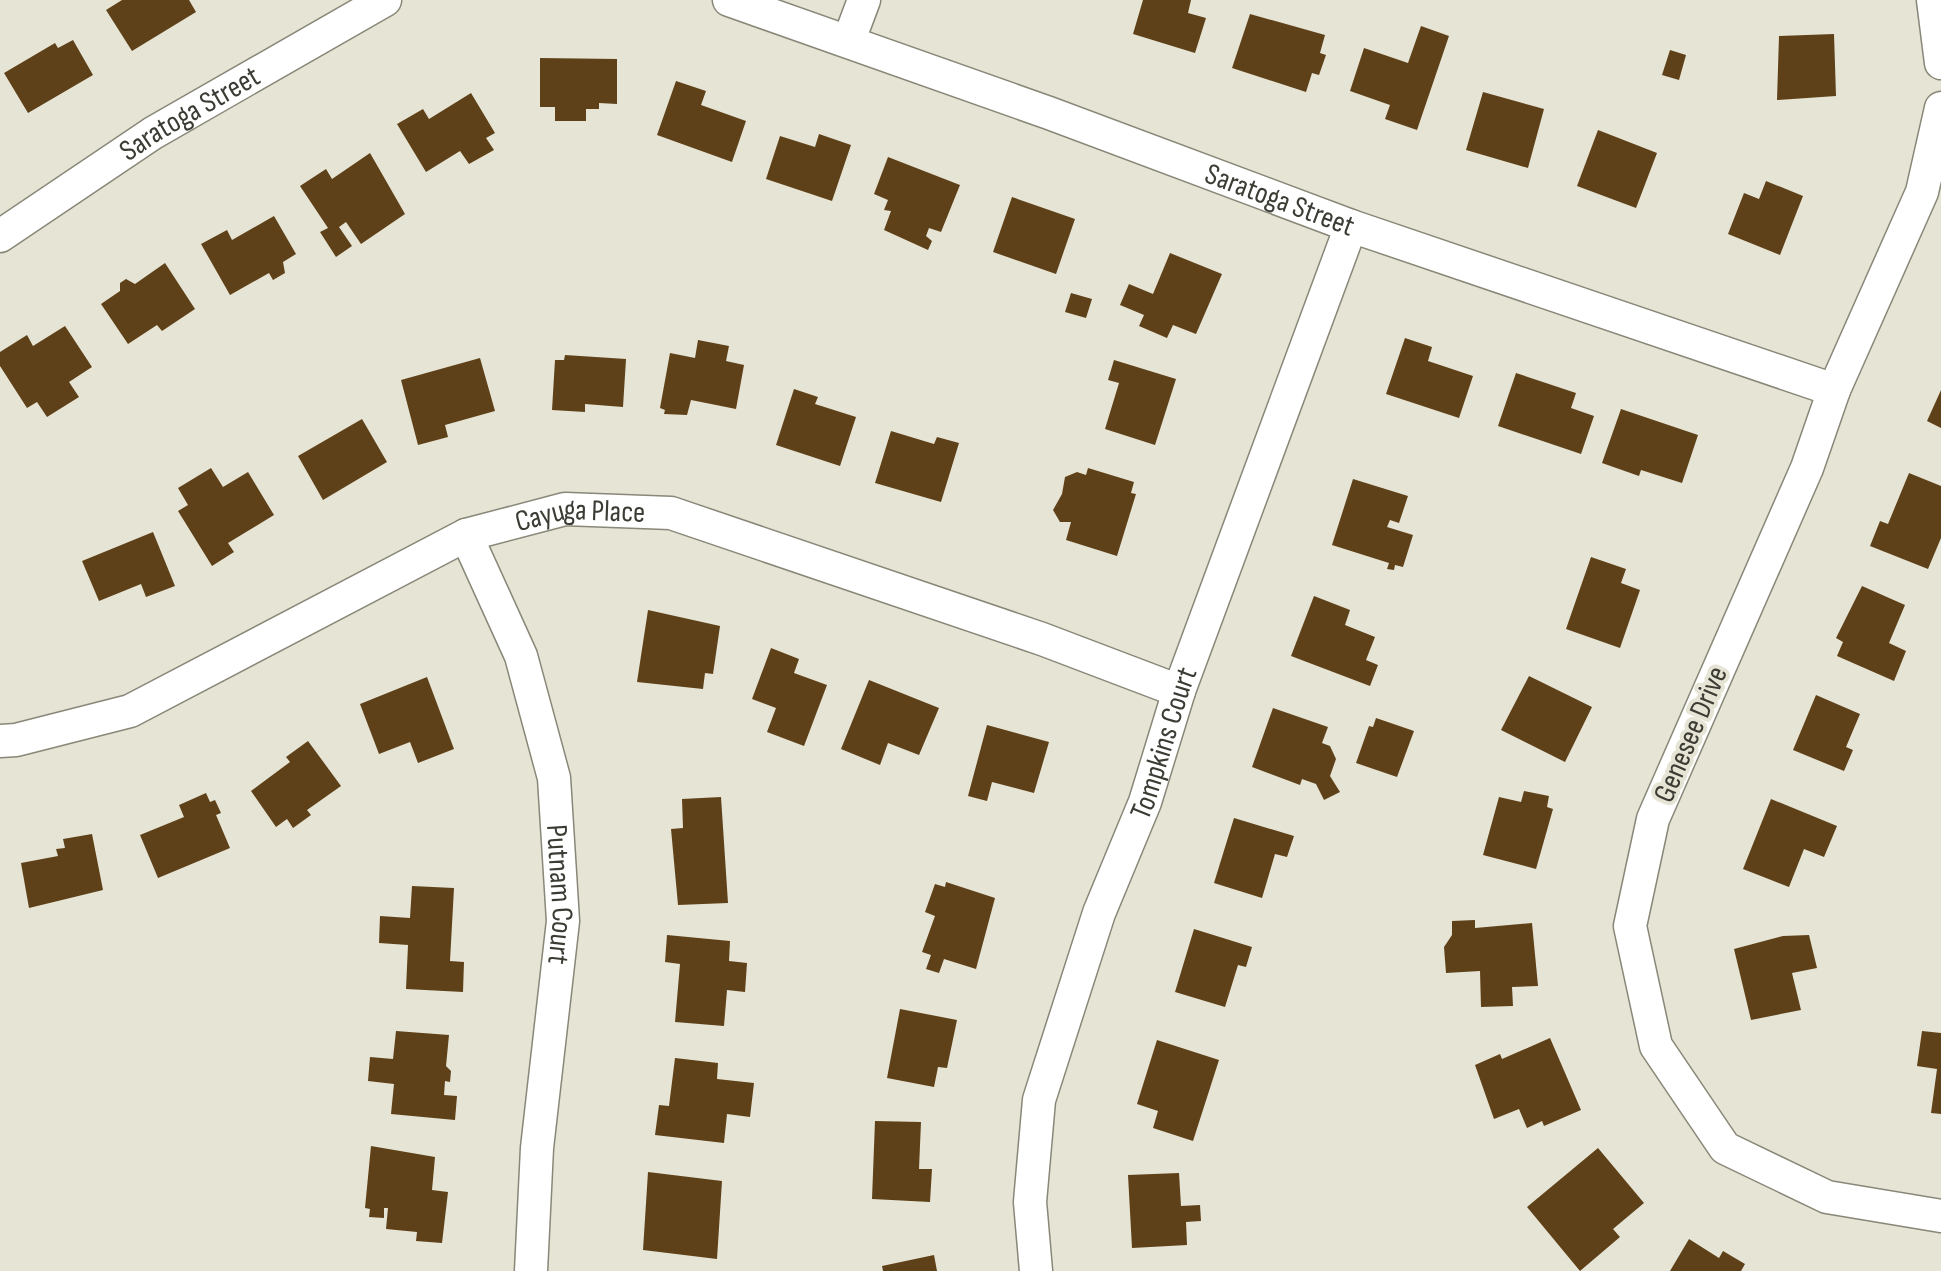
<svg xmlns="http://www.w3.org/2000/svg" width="1941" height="1271" font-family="'Sofia Sans Condensed',sans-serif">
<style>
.building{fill:#5f4119}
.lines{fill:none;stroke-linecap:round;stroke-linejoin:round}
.street-casing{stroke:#888778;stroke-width:35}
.street{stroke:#fff;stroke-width:32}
.labels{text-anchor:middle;stroke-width:8;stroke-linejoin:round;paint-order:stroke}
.street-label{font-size:30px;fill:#3c3c35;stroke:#e6e4d4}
</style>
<rect width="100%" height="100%" fill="#e6e4d4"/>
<path class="building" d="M 122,0 L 189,0 L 196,12 L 132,51 L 106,10 Z
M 1143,0 L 1191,0 L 1188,13 L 1206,18 L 1195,53 L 1133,34 Z
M 1250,14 L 1325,35 L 1320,53 L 1326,55 L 1319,75 L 1312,73 L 1306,92 L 1232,68 Z
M 1421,26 L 1449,36 L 1417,130 L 1385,119 L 1390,105 L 1350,91 L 1364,48 L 1408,63 Z
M 1834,34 L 1836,96 L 1777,100 L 1779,36 Z
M 73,40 L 93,75 L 28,113 L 4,73 L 55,43 L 58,48 Z
M 1670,50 L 1686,55 L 1679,80 L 1662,75 Z
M 540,58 L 617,59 L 617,104 L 599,103 L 599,109 L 586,109 L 586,121 L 555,121 L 555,107 L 540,107 Z
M 676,81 L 706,91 L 701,105 L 746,121 L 732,162 L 657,135 Z
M 1483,92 L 1544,109 L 1528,168 L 1466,150 Z
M 471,93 L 495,133 L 486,138 L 494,150 L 469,164 L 460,151 L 426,172 L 397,124 L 423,109 L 429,119 Z
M 1598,130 L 1657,153 L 1636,208 L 1577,186 Z
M 819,134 L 851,145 L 832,201 L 766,179 L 780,136 L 815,147 Z
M 370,153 L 405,214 L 361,244 L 346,222 L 339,227 L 352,246 L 336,257 L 320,232 L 328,228 L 300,186 L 326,169 L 332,179 Z
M 888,157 L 960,185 L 941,232 L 929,228 L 926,236 L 932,241 L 928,250 L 884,230 L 891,211 L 884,210 L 888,200 L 874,194 Z
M 1766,181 L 1803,196 L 1780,255 L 1728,234 L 1744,193 L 1759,199 Z
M 1012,197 L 1075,219 L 1056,274 L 993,252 Z
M 274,216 L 296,254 L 283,262 L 285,273 L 273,280 L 269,273 L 230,295 L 201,244 L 227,230 L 232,240 Z
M 1170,253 L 1222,274 L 1196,334 L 1173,325 L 1167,338 L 1139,326 L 1144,315 L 1120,305 L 1129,284 L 1153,294 Z
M 165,263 L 195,309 L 162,331 L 157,325 L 128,344 L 101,304 L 120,291 L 120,283 L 126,279 L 135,284 Z
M 1071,293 L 1092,299 L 1086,318 L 1065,312 Z
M 65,326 L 92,367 L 69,382 L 79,397 L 47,417 L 37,402 L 27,408 L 0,366 L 0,352 L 27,335 L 33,346 Z
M 1405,338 L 1432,347 L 1428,361 L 1473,376 L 1459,418 L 1386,394 Z
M 698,340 L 729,346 L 726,361 L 744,365 L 736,409 L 691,400 L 687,415 L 664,414 L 665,410 L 660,408 L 670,353 L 695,358 Z
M 565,355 L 626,359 L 623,407 L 585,404 L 585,412 L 552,410 L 555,360 L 564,360 Z
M 480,358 L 495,411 L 445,425 L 448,437 L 418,445 L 401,380 Z
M 1114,360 L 1176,379 L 1155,445 L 1105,429 L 1119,383 L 1108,380 Z
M 1516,373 L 1576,393 L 1571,408 L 1594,416 L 1581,454 L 1498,426 Z
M 794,389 L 818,397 L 815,404 L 856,417 L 840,466 L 776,445 Z
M 1941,390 L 1941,428 L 1927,421 Z
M 1621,409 L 1698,435 L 1682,483 L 1641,470 L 1639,476 L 1602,463 Z
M 362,419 L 387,462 L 323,500 L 298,456 Z
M 891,431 L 934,444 L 937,437 L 959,443 L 941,502 L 875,483 Z
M 211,468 L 223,487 L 248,472 L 274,515 L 228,543 L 234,552 L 212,566 L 178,511 L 188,505 L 178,488 Z
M 1088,468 L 1134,482 L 1131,493 L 1136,494 L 1117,556 L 1066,540 L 1071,522 L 1060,522 L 1053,510 L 1062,494 L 1065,477 L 1077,472 L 1086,475 Z
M 1909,473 L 1941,486 L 1941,538 L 1928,569 L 1870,546 L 1880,521 L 1888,524 Z
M 1353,479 L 1408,496 L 1399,523 L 1390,520 L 1387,527 L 1413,535 L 1403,567 L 1395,565 L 1394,570 L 1387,569 L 1389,563 L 1332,545 Z
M 153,532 L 175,586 L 146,597 L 141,584 L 99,601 L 82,561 Z
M 1591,557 L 1626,569 L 1621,583 L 1640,590 L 1620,648 L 1566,629 Z
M 1862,586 L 1905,605 L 1889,643 L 1906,651 L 1894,681 L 1837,656 L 1843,642 L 1836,638 Z
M 1314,596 L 1350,610 L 1345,625 L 1375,637 L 1366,660 L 1378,665 L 1370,686 L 1291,656 Z
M 648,610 L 720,626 L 713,674 L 705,673 L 703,689 L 637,682 Z
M 771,648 L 799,659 L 794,673 L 827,685 L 804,746 L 767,732 L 776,708 L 752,699 Z
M 1529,676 L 1592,707 L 1565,762 L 1501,730 Z
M 427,677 L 454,749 L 418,763 L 410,742 L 379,754 L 360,704 Z
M 869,680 L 939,708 L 919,755 L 888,743 L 880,765 L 841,749 Z
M 1816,695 L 1860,714 L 1846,747 L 1853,750 L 1844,771 L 1793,750 Z
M 1273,708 L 1328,727 L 1322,743 L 1330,746 L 1336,759 L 1330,776 L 1340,792 L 1324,800 L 1316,784 L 1302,779 L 1300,785 L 1252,767 Z
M 1376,718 L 1414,731 L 1397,777 L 1356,763 L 1369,726 L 1373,727 Z
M 987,725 L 1049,742 L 1034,793 L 992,782 L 987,801 L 968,796 Z
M 308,741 L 341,786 L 307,810 L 311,815 L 293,828 L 287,819 L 276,827 L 251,791 L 290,762 L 286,757 Z
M 1524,791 L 1549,796 L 1547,807 L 1553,809 L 1536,869 L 1483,855 L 1499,797 L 1521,802 Z
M 206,793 L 210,802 L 215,800 L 221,813 L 216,815 L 230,848 L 158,878 L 140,835 L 184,817 L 179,805 Z
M 721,797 L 728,903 L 678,905 L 671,829 L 683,828 L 682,799 Z
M 1771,799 L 1837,826 L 1824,857 L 1804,849 L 1789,887 L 1743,869 Z
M 1234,818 L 1294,836 L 1287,857 L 1275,854 L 1262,898 L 1214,883 Z
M 92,834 L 103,890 L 29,908 L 21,863 L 58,856 L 56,849 L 65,848 L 63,839 Z
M 946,882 L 995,898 L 976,969 L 944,959 L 939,973 L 926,969 L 931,955 L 922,952 L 935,916 L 925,912 L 935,884 L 945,887 Z
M 412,886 L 454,888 L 450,961 L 464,962 L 463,992 L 406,989 L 408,945 L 379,943 L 380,916 L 410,918 Z
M 1475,920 L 1475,928 L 1532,923 L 1538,986 L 1512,987 L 1513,1006 L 1481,1007 L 1480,971 L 1446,973 L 1444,947 L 1452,935 L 1452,921 Z
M 1194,929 L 1252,947 L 1246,967 L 1238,965 L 1225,1007 L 1175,992 Z
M 667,935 L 730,941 L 729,961 L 747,963 L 745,992 L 727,990 L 724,1026 L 675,1022 L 680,964 L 665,962 Z
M 1809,935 L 1817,968 L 1792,973 L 1801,1010 L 1751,1020 L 1734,949 L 1783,936 Z
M 900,1009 L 957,1020 L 947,1068 L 938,1067 L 934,1087 L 887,1078 Z
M 396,1031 L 449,1035 L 446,1066 L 451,1071 L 450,1082 L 445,1081 L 444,1095 L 457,1096 L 455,1120 L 391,1114 L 394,1084 L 368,1081 L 370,1057 L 393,1059 Z
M 1922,1031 L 1941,1033 L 1941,1114 L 1931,1113 L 1937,1069 L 1917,1066 Z
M 1550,1038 L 1581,1110 L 1544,1126 L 1542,1121 L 1527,1128 L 1519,1109 L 1494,1119 L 1475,1065 L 1500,1054 L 1502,1059 Z
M 1157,1040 L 1219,1060 L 1193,1141 L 1153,1128 L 1158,1111 L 1137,1104 Z
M 675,1058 L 718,1063 L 717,1079 L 754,1083 L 750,1117 L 727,1114 L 724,1143 L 655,1135 L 659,1105 L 669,1106 Z
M 875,1121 L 921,1122 L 919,1169 L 932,1169 L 930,1202 L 872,1199 Z
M 371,1146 L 435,1157 L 432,1190 L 448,1192 L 442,1243 L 416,1241 L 417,1232 L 386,1229 L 388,1208 L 384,1208 L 384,1218 L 369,1217 L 370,1209 L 365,1208 Z
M 1598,1148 L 1644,1203 L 1613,1229 L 1620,1237 L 1580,1271 L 1527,1207 Z
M 648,1172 L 722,1181 L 717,1259 L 643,1250 Z
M 1179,1173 L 1181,1206 L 1200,1205 L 1201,1221 L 1186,1222 L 1187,1245 L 1132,1248 L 1128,1175 Z
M 1689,1239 L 1719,1258 L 1723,1251 L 1745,1264 L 1741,1271 L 1670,1271 Z
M 934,1255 L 937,1271 L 883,1271 L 882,1266 Z"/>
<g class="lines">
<defs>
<g id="street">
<path id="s1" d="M 729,0 L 1049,113 L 1351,226 L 1834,390"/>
<path d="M 1933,0 L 1941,63"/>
<path d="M 849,40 L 864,0"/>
<path d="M 1941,108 L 1922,192 L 1834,390 L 1807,468 L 1653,819 L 1630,926 L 1656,1046 L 1725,1148 L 1827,1197 L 1941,1216"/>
<path id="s2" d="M 0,236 L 153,133 L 385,0"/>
<path id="s3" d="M 466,535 L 521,656 L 554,778 L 563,921 L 537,1148 L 531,1271"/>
<path id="s4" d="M 0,741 L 16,740 L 130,711 L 466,535 L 565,509 L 671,513 L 1042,639 L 1179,691"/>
<path id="s5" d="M 1036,1271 L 1030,1202 L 1039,1100 L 1099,913 L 1145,802 L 1179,691 L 1351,226"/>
</g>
</defs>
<use href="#street" class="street-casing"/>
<use href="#street" class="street"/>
</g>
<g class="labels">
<g class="street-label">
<text dy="10" stroke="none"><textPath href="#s2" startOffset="226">Saratoga Street</textPath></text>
<text dy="10" stroke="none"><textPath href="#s1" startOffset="586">Saratoga Street</textPath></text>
<text dy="10" stroke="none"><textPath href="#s4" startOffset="630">Cayuga Place</textPath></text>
<text transform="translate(1690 734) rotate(-67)" y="10">Genesee Drive</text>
<text dy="10" stroke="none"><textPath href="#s5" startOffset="550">Tompkins Court</textPath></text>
<text dy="10" stroke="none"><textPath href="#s3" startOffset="376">Putnam Court</textPath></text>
</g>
</g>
</svg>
